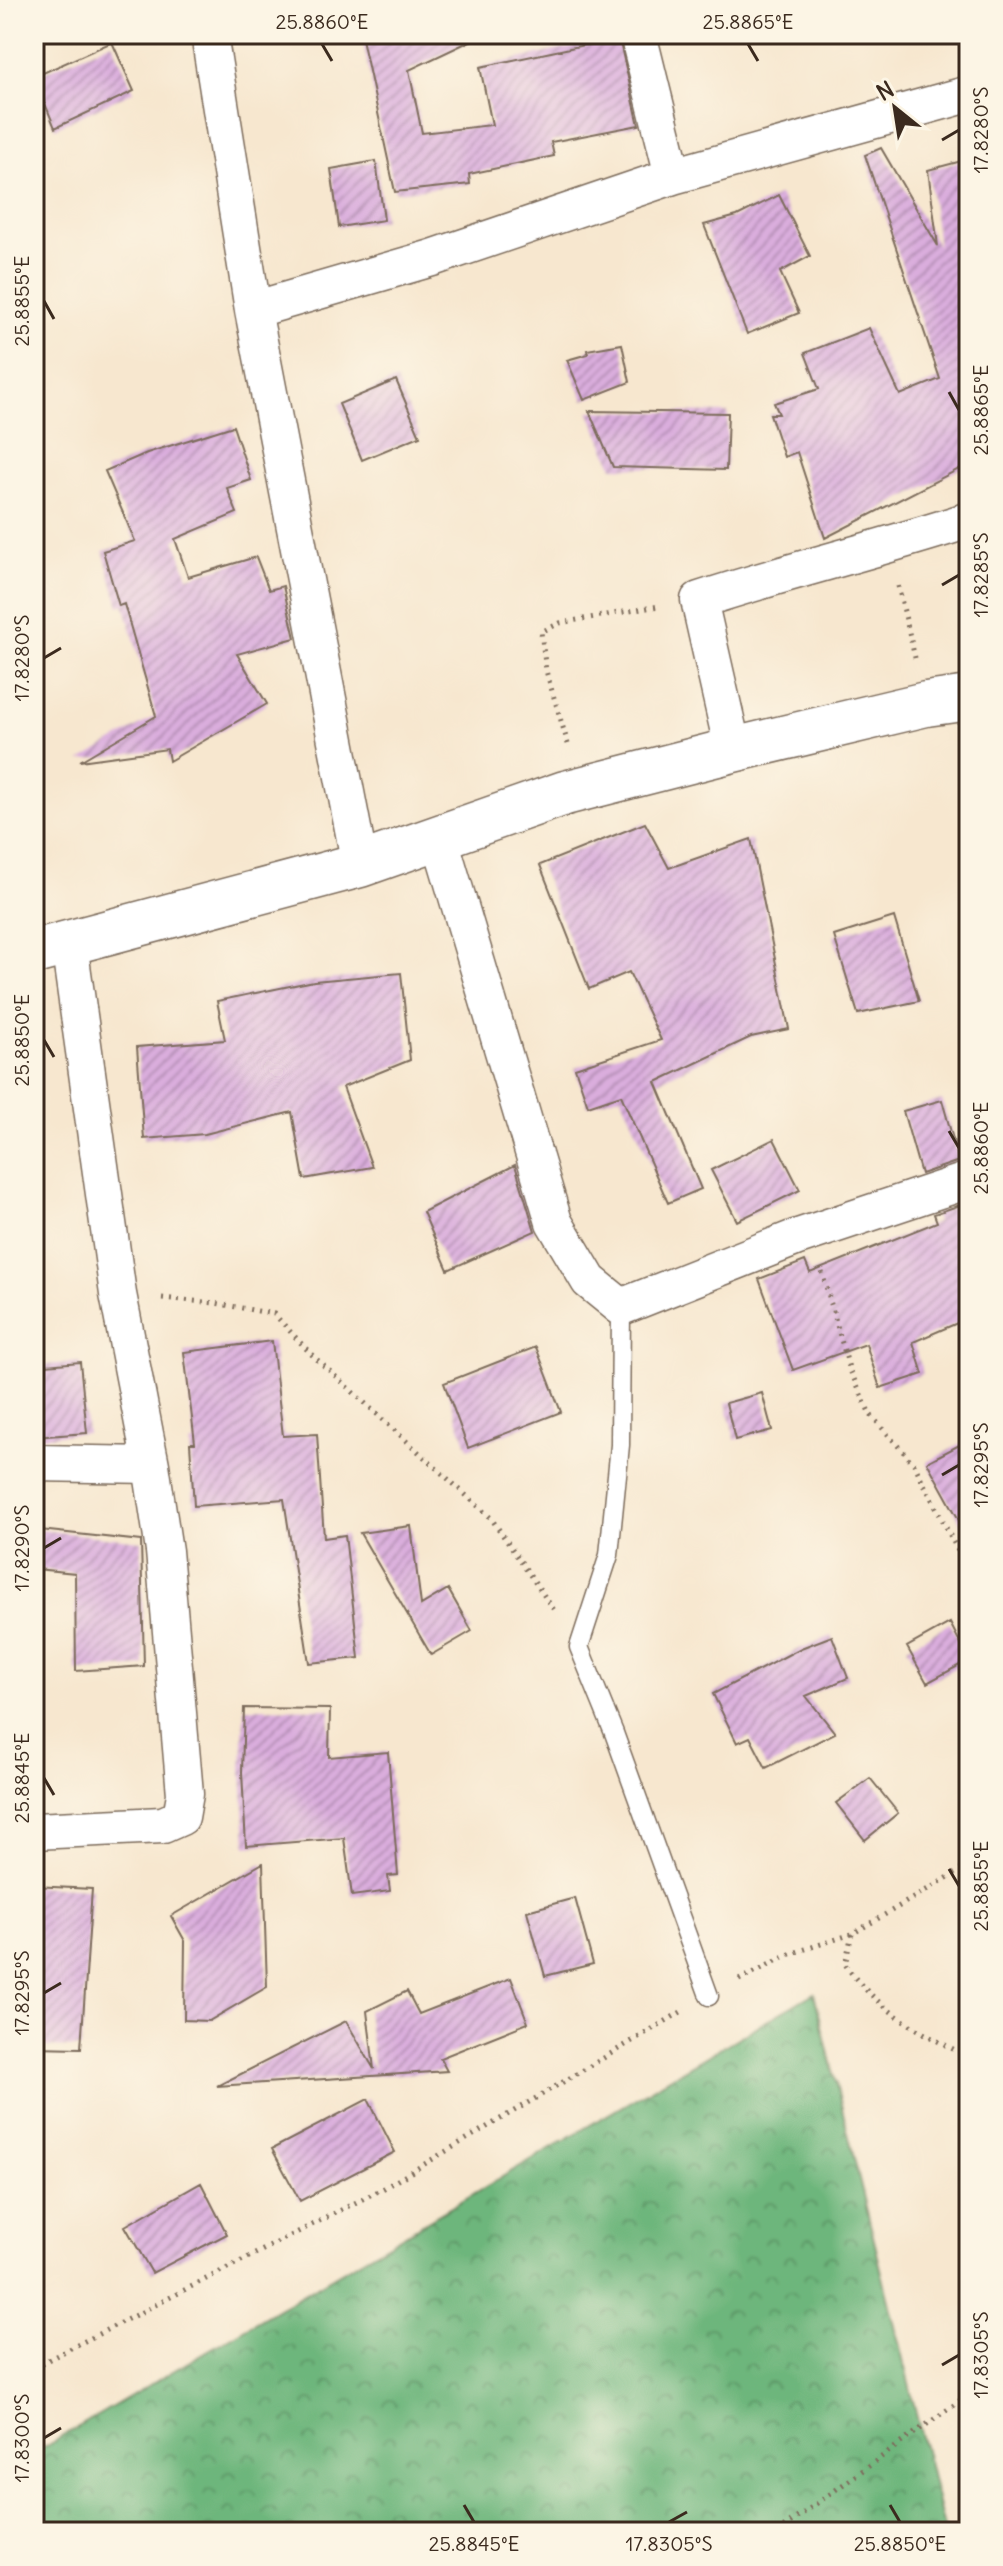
<svg xmlns="http://www.w3.org/2000/svg" width="1003" height="2566" font-family="Delius,sans-serif">
<style>
.forest{fill:url(#forest-crowns);stroke:#54704d;stroke-width:2}
.building{fill:url(#building-hatch)}
.lines{fill:none;stroke-linecap:round;stroke-linejoin:round}
.lane-casing{stroke:#7d6c5c;stroke-width:21}
.street-casing{stroke:#7d6c5c;stroke-width:39}
.secondary-casing{stroke:#7d6c5c;stroke-width:47}
.path{stroke:#7d6c5c;stroke-width:5;stroke-dasharray:2 6;stroke-linecap:butt}
.lane{stroke:#fff;stroke-width:18}
.street{stroke:#fff;stroke-width:36}
.secondary{stroke:#fff;stroke-width:44}
.ticks{fill:none;stroke:#3b2a1e;stroke-width:3}
.neatline{fill:none;stroke:#3b2a1e;stroke-width:3}
.ticks-label{font-size:20px;text-anchor:middle;fill:#3b2a1e}
</style>
<defs>
<pattern id="forest-crowns" width="20" height="18" patternUnits="userSpaceOnUse" patternTransform="scale(2)"><rect width="20" height="18" fill="#6db67c"/><path d="M2 6a3 3 0 1 1 6 0M12 15a3 3 0 1 1 6 0" fill="none" stroke="#5b9465"/></pattern>
<pattern id="building-hatch" width="6" height="6" patternUnits="userSpaceOnUse" patternTransform="scale(2)"><rect width="6" height="6" fill="#daaddd"/><path d="M-1 1l2-2M0 6l6-6M5 7l2-2" fill="none" stroke="#b28db3"/></pattern>
</defs>
<rect width="100%" height="100%" fill="#fcf5e5"/>
<filter id="ink" filterUnits="userSpaceOnUse"><feTurbulence type="fractalNoise" baseFrequency=".0125" numOctaves="2"/><feDisplacementMap in="SourceGraphic" scale="16" xChannelSelector="R" yChannelSelector="G"/><feConvolveMatrix kernelMatrix="1 2 1 2 8 2 1 2 1" color-interpolation-filters="sRGB"/></filter>
<filter id="wash" filterUnits="userSpaceOnUse"><feTurbulence type="fractalNoise" baseFrequency=".006" numOctaves="4" result="noise"/><feDisplacementMap in="SourceGraphic" scale="32" xChannelSelector="R" yChannelSelector="G"/><feGaussianBlur stdDeviation="1.8" result="paint"/><feColorMatrix in="noise" values="0 0 0 0 0 0 0 0 0 0 0 0 0 0 0 0 0 1.4 0 .05"/><feComposite in="paint" operator="in"/></filter>
<g filter="url(#wash)">
<rect width="100%" height="100%" fill="#f7e7cf"/>
<path class="forest" d="M 814,1993 L 945,2532 L 34,2532 L 34,2453 Z"/>
<g id="blocks">
<path class="building" d="M 361,34 L 485,34 L 409,70 L 422,133 L 492,125 L 480,67 L 589,44 L 586,34 L 618,34 L 639,125 L 551,142 L 554,156 L 469,174 L 470,184 L 395,192 Z
M 112,42 L 134,91 L 55,128 L 34,77 Z
M 881,148 L 938,246 L 928,170 L 969,159 L 969,464 L 825,538 L 797,452 L 784,457 L 770,414 L 779,414 L 774,403 L 819,389 L 805,353 L 869,328 L 900,395 L 940,379 L 865,155 Z
M 376,161 L 384,220 L 339,227 L 331,169 Z
M 779,195 L 810,256 L 780,272 L 799,313 L 747,334 L 704,225 L 737,216 Z
M 622,344 L 630,382 L 584,400 L 567,360 L 588,354 L 587,350 Z
M 396,380 L 420,436 L 362,460 L 339,404 Z
M 589,411 L 728,413 L 726,470 L 613,467 Z
M 233,426 L 251,480 L 227,488 L 237,513 L 175,539 L 188,577 L 256,557 L 269,590 L 283,586 L 295,638 L 237,654 L 267,704 L 169,761 L 167,749 L 80,761 L 156,716 L 124,604 L 119,606 L 103,551 L 135,541 L 105,471 L 147,453 Z
M 645,823 L 669,868 L 751,839 L 789,1029 L 751,1037 L 656,1082 L 701,1189 L 668,1203 L 621,1095 L 588,1106 L 575,1068 L 661,1040 L 629,972 L 589,989 L 540,865 Z
M 894,917 L 919,1001 L 858,1014 L 834,936 Z
M 401,973 L 410,1060 L 343,1087 L 372,1167 L 304,1179 L 292,1112 L 205,1134 L 144,1139 L 137,1047 L 225,1040 L 217,1001 L 314,981 Z
M 942,1100 L 959,1161 L 921,1174 L 903,1111 Z
M 774,1139 L 800,1190 L 737,1221 L 711,1170 Z
M 515,1165 L 535,1231 L 448,1270 L 423,1212 Z
M 969,1202 L 969,1318 L 913,1342 L 923,1374 L 880,1388 L 866,1344 L 793,1370 L 759,1279 L 805,1261 L 810,1273 L 937,1222 L 934,1214 Z
M 272,1341 L 283,1436 L 317,1434 L 324,1538 L 345,1535 L 359,1658 L 309,1663 L 284,1499 L 194,1506 L 190,1443 L 195,1443 L 184,1352 Z
M 536,1347 L 561,1412 L 468,1448 L 444,1383 Z
M 80,1362 L 87,1433 L 34,1437 L 34,1366 Z
M 762,1393 L 772,1430 L 735,1440 L 726,1403 Z
M 969,1440 L 969,1538 L 927,1462 Z
M 411,1526 L 421,1605 L 448,1589 L 472,1631 L 431,1655 L 360,1533 Z
M 40,1530 L 141,1541 L 144,1666 L 76,1671 L 75,1573 L 36,1569 Z
M 950,1623 L 969,1660 L 927,1683 L 907,1647 Z
M 832,1636 L 848,1678 L 806,1696 L 835,1733 L 766,1768 L 750,1737 L 737,1743 L 713,1694 L 801,1648 Z
M 244,1708 L 330,1709 L 329,1757 L 388,1752 L 398,1875 L 388,1876 L 390,1891 L 352,1896 L 344,1838 L 246,1846 L 242,1772 Z
M 870,1778 L 898,1813 L 865,1840 L 836,1803 Z
M 263,1863 L 267,1987 L 209,2021 L 184,2020 L 185,1941 L 171,1916 Z
M 34,1886 L 92,1889 L 81,2048 L 34,2047 Z
M 575,1898 L 593,1964 L 545,1976 L 527,1911 Z
M 511,1978 L 528,2023 L 440,2058 L 447,2071 L 217,2086 L 346,2021 L 374,2069 L 367,2011 L 407,1991 L 419,2014 Z
M 368,2099 L 395,2152 L 300,2201 L 272,2149 Z
M 201,2183 L 227,2234 L 152,2273 L 125,2226 Z"/>
</g>
</g>
<g filter="url(#ink)">
<use href="#blocks" fill-opacity="0" stroke="#7d6c5c" stroke-width="2"/>
<g class="lines">
<defs>
<path id="lane" d="M 621,1307 L 620,1445 L 609,1555 L 579,1647 L 614,1733 L 709,1996"/>
<path id="street" d="M 209,34 L 253,310 L 360,865
M 638,34 L 673,176
M 253,310 L 432,258 L 673,176 L 969,94
M 733,750 L 699,600 C 788,571 880,549 969,520
M 439,836 L 554,1222 L 589,1281 L 621,1307 L 795,1238 L 969,1180
M 34,1463 L 151,1465
M 34,1831 L 163,1825 L 181,1817 L 185,1794 L 164,1551 L 151,1465 L 118,1294 L 69,944"/>
<path id="secondary" d="M 34,952 L 360,865 L 565,793 L 733,750 L 926,704 L 969,698"/>
</defs>
<use href="#lane" class="lane-casing"/>
<use href="#street" class="street-casing"/>
<use href="#secondary" class="secondary-casing"/>
<path class="path" d="M 898,586 L 916,662
M 568,744 L 546,671 L 541,632 L 560,623 L 659,606
M 822,1272 L 849,1368 L 870,1414 L 914,1464 L 969,1573
M 162,1298 L 215,1303 L 274,1314 L 311,1354 L 491,1518 L 556,1613
M 852,1934 L 845,1964 C 873,2007 924,2035 969,2057
M 739,1980 L 790,1954 L 852,1934 L 969,1865
M 34,2367 L 384,2188 L 681,2012
M 777,2532 L 969,2394"/>
<use href="#lane" class="lane"/>
<use href="#street" class="street"/>
<use href="#secondary" class="secondary"/>
</g>
</g>
<path class="ticks" d="M 322,44 L 332,61M 748,44 L 758,61M 942,140 L 959,130M 44,301 L 54,319M 949,392 L 959,410M 942,585 L 959,575M 44,658 L 61,648M 44,1040 L 54,1057M 949,1131 L 959,1148M 942,1475 L 959,1465M 44,1548 L 61,1538M 44,1778 L 54,1795M 949,1869 L 959,1886M 44,1993 L 61,1983M 942,2365 L 959,2355M 44,2438 L 61,2428M 464,2505 L 474,2522M 890,2505 L 900,2522M 669,2522 L 687,2512"/>
<rect width="1003" height="2566" fill="none" stroke="#fcf5e5" stroke-width="88"/>
<g transform="translate(895 108) rotate(330)" stroke="#fcf5e5" stroke-width="6" paint-order="stroke">
<path d="M0-6L14 30L0 20L-14 30Z" fill="#3b2a1e"/>
<text y="-12" font-size="22" font-weight="bold" text-anchor="middle" fill="#3b2a1e">N</text>
</g>
<rect x="44" y="44" width="915" height="2478" class="neatline"/>
<g class="ticks-label">
<text x="322" y="29">25.8860°E</text>
<text x="748" y="29">25.8865°E</text>
<text transform="translate(981 130) rotate(-90)" y="7">17.8280°S</text>
<text transform="translate(22 301) rotate(-90)" y="7">25.8855°E</text>
<text transform="translate(981 410) rotate(-90)" y="7">25.8865°E</text>
<text transform="translate(981 575) rotate(-90)" y="7">17.8285°S</text>
<text transform="translate(22 658) rotate(-90)" y="7">17.8280°S</text>
<text transform="translate(22 1040) rotate(-90)" y="7">25.8850°E</text>
<text transform="translate(981 1148) rotate(-90)" y="7">25.8860°E</text>
<text transform="translate(981 1465) rotate(-90)" y="7">17.8295°S</text>
<text transform="translate(22 1548) rotate(-90)" y="7">17.8290°S</text>
<text transform="translate(22 1778) rotate(-90)" y="7">25.8845°E</text>
<text transform="translate(981 1886) rotate(-90)" y="7">25.8855°E</text>
<text transform="translate(22 1993) rotate(-90)" y="7">17.8295°S</text>
<text transform="translate(981 2355) rotate(-90)" y="7">17.8305°S</text>
<text transform="translate(22 2438) rotate(-90)" y="7">17.8300°S</text>
<text x="474" y="2551">25.8845°E</text>
<text x="669" y="2551">17.8305°S</text>
<text x="900" y="2551">25.8850°E</text>
</g>
</svg>
